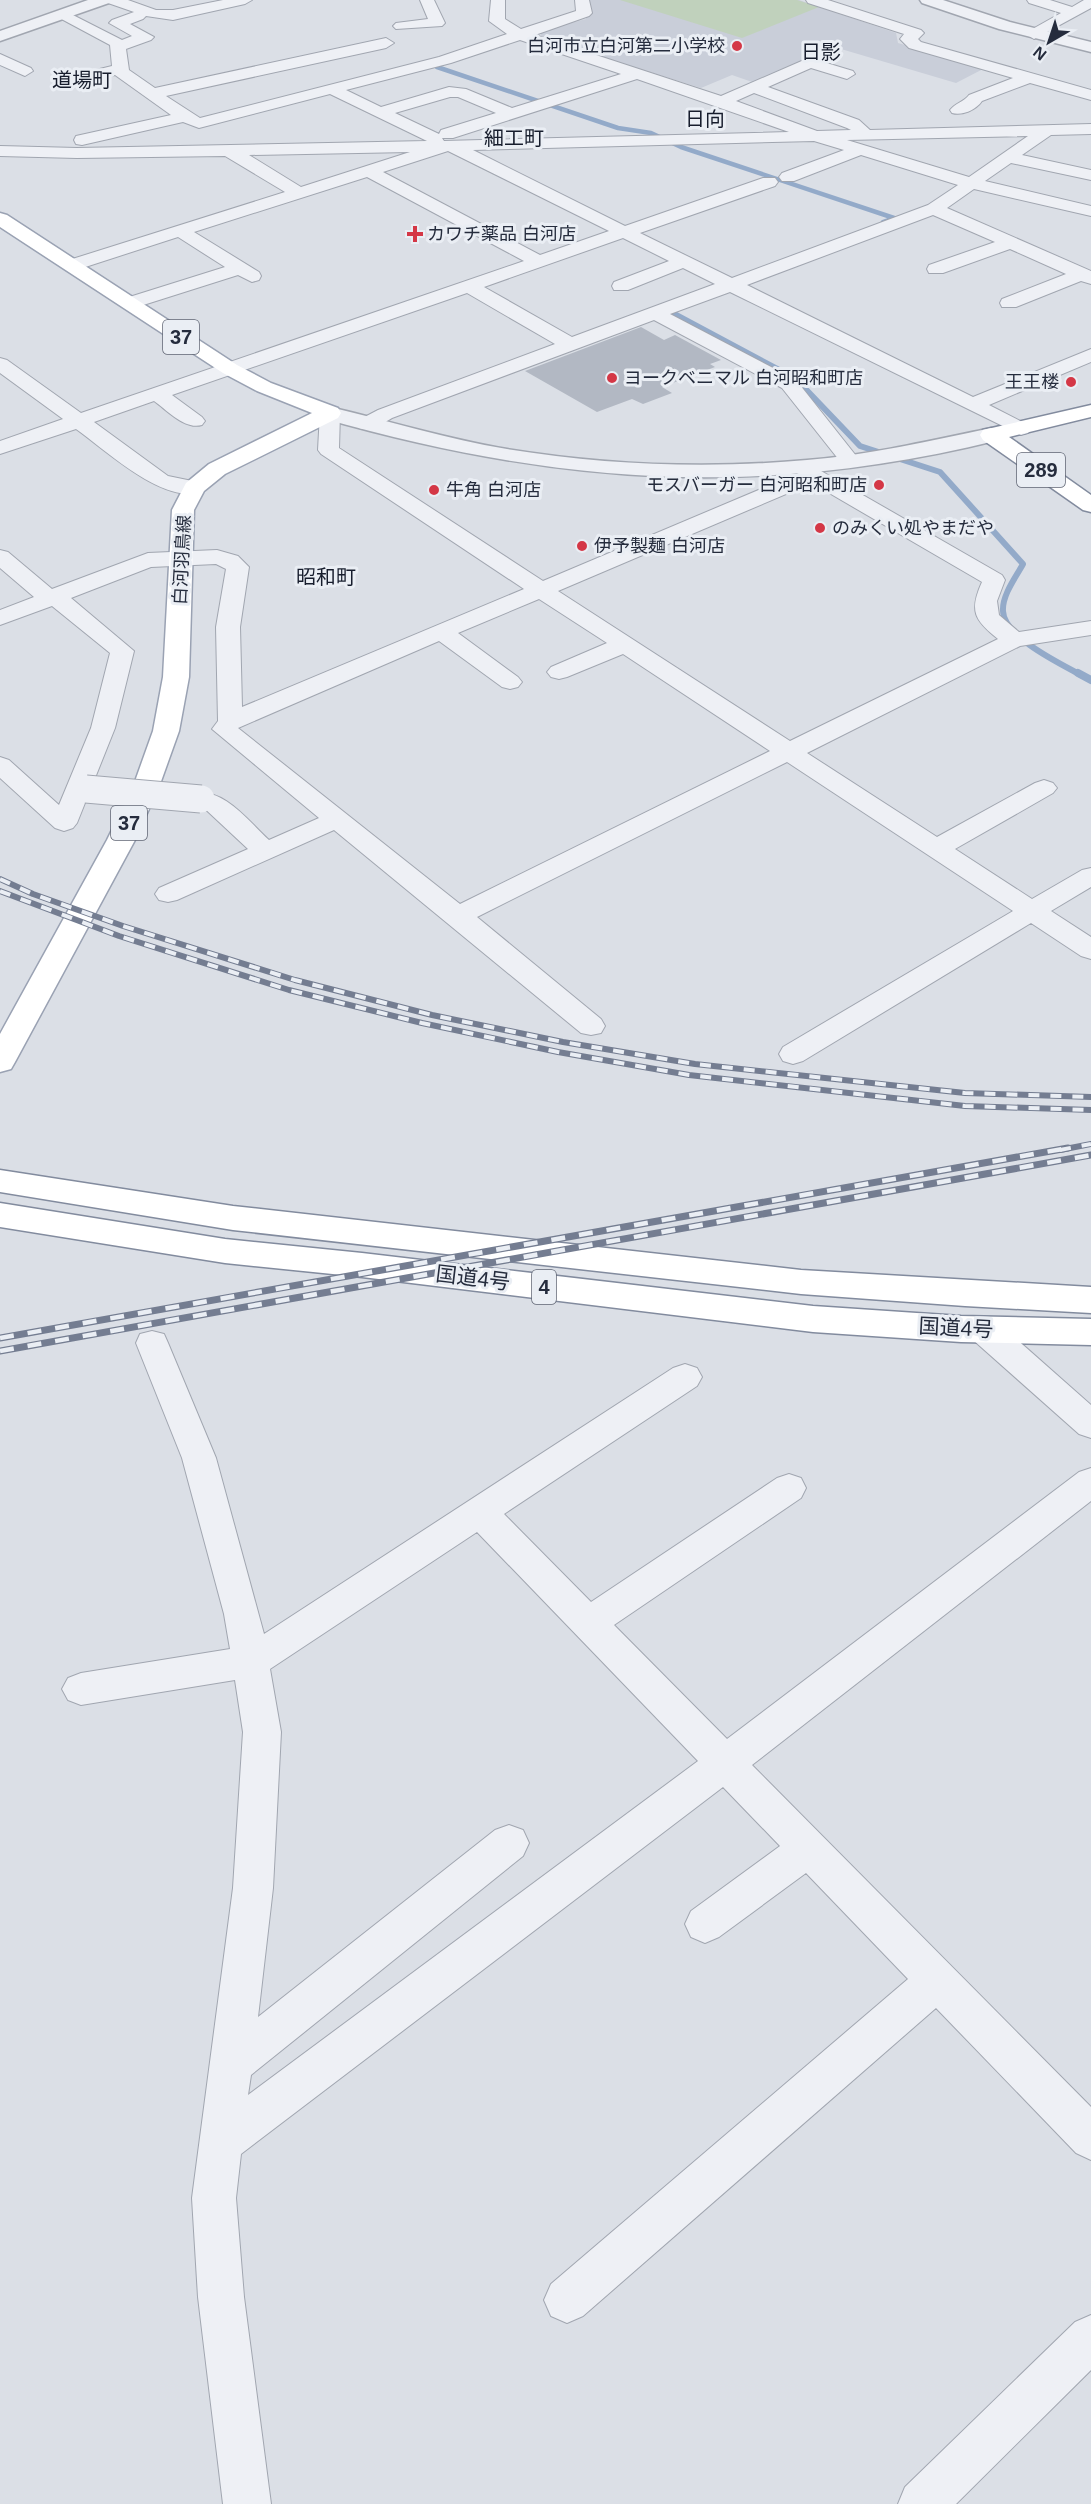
<svg xmlns="http://www.w3.org/2000/svg" width="1091" height="2504" font-family="Arial,'Noto Sans JP',sans-serif">
<style>
.built{fill:#c9ced9}
.green{fill:#c0d1bc}
.lines{fill:none;stroke-linecap:round;stroke-linejoin:round}
.stream-far2{stroke:#93aac9;stroke-width:4.5}
.stream-far1{stroke:#93aac9;stroke-width:6}
.stream{stroke:#93aac9;stroke-width:8}
.building{fill:#b2b8c3}
.minor-casing{stroke:#a1a6b0;stroke-width:2}
.tertiary-casing{stroke:#a1a6b0;stroke-width:3}
.primary-casing{stroke:#9aa2b3;stroke-width:3}
.trunk-casing{stroke:#828b9e;stroke-width:3}
.minor{fill:#eef0f5;fill-rule:evenodd}
.tertiary{fill:#eef0f5;fill-rule:evenodd}
.primary{fill:#fff;fill-rule:evenodd}
.trunk{fill:#fff;fill-rule:evenodd}
.rail-far1-casing{stroke:#747d91;stroke-width:6}
.rail-casing{stroke:#747d91;stroke-width:7}
.rail-far1{stroke:#eaeef4;stroke-width:4;stroke-dasharray:11;stroke-linecap:butt}
.rail{stroke:#eaeef4;stroke-width:4.5;stroke-dasharray:14;stroke-linecap:butt}
.minor-bridge-casing{stroke:#a1a6b0;stroke-width:29;stroke-linecap:butt}
.minor-bridge{stroke:#eef0f5;stroke-width:27}
.poi-dot{fill:#d43746;stroke:#eaeef4;stroke-width:2}
.labels{text-anchor:middle;stroke-width:6;stroke-linejoin:round;paint-order:stroke}
.far-poi-label{font-size:18px;fill:#252c3d;stroke:#eaeef4;text-anchor:start}
.far-street-label{font-size:18px;fill:#252c3d;stroke:#eaeef4}
.far-quarter-label{font-size:20px;fill:#171d2d;stroke:#eaeef4}
.shield{fill:#eaeef4;stroke:#606674;stroke-width:1.5}
.shield-label{font-size:20px;font-weight:bold;fill:#252c3d}
.street-label{font-size:21px;fill:#252c3d;stroke:#eaeef4}
</style>
<rect width="100%" height="100%" fill="#dbdfe6"/>
<path class="built" d="M 586,0 L 799,0 L 896,33 L 898,43 L 985,68 L 956,83 L 841,49 L 755,83 L 732,75 L 701,88 L 541,38 L 541,31 L 586,19 Z"/>
<path class="green" d="M 620,0 L 797,0 L 819,7 L 742,38 Z"/>
<g class="lines">
<path class="stream-far2" d="M 437,67 L 618,128 L 651,133 L 681,147 L 894,218 L 883,222"/>
<path class="stream-far1" d="M 663,308 L 796,379 L 860,446 L 940,472 L 1023,564 C 1016,577 1002,595 1003,611 C 1004,637 1061,664 1081,675"/>
<path class="stream" d="M 1078,673 L 1091,680"/>
</g>
<path class="building" d="M 641,327 L 664,340 L 675,335 L 721,360 L 710,364 L 715,367 L 662,387 L 672,393 L 643,404 L 632,399 L 597,412 L 525,371 Z"/>
<g class="lines">
<defs>
<path id="minor" d="M 106,0 L 128,0 L 156,10 L 173,10 L 223,0 L 252,0 L 245,4 L 173,20 L 146,16 L 143,19 L 130,24 L 154,37 L 151,40 L 126,49 L 129,70 L 155,88 L 386,38 L 394,43 L 386,48 L 166,96 L 200,118 L 439,57 L 507,34 L 489,21 L 491,0 L 505,0 L 505,19 L 521,29 L 576,11 L 575,0 L 589,0 L 592,13 L 589,16 L 535,35 L 721,96 L 804,60 L 810,58 L 853,71 L 855,74 L 847,79 L 811,68 L 768,87 L 859,120 L 870,130 L 1091,124 L 1091,134 L 1051,135 L 1022,155 L 1091,170 L 1091,180 L 1011,163 L 985,181 L 1091,206 L 1091,216 L 974,189 L 947,208 L 1091,271 L 1091,284 L 1081,281 L 1016,307 L 1002,307 L 1000,303 L 1002,299 L 1066,274 L 1010,249 L 943,273 L 929,273 L 927,269 L 929,265 L 995,242 L 933,215 L 747,285 L 973,397 L 1091,349 L 1091,362 L 989,405 L 1028,425 L 1031,429 L 1028,433 L 1021,435 L 730,292 L 670,314 L 796,380 L 857,457 L 861,461 L 857,465 L 850,467 L 843,465 L 782,388 L 654,320 L 392,418 C 381,424 372,432 359,428 L 356,424 L 359,420 L 378,410 L 555,344 L 467,293 L 172,395 L 202,417 L 205,421 L 202,425 C 185,430 168,411 154,401 L 94,422 L 168,476 L 202,483 L 205,488 L 202,493 C 161,503 107,451 76,429 L 0,454 L 0,441 L 63,419 L 0,373 L 0,358 L 7,360 L 81,413 L 524,261 L 367,177 L 194,232 L 259,272 L 261,276 L 259,280 L 252,282 L 238,275 L 137,307 L 123,307 L 121,303 L 123,299 L 225,267 L 178,237 L 73,271 L 66,269 L 64,265 L 66,261 L 285,192 L 225,156 L 77,158 L 0,156 L 0,146 L 77,148 L 427,141 L 330,94 L 199,128 L 183,122 L 82,145 L 76,144 L 74,140 L 76,136 L 171,115 L 115,75 L 77,84 L 69,79 L 71,76 L 112,66 L 110,45 L 54,15 L 62,10 L 67,12 L 122,40 L 132,36 L 109,23 L 112,20 L 134,12 L 108,3 ZM 520,40 L 621,74 L 512,108 L 466,89 L 449,87 L 381,107 L 346,90 L 451,63 ZM 637,79 L 789,132 L 444,141 L 442,138 L 453,138 ZM 754,93 L 847,128 L 851,130 L 817,131 L 736,101 ZM 450,97 L 458,97 L 496,113 L 441,130 L 439,134 L 395,113 ZM 1028,136 L 969,177 L 847,140 ZM 814,141 L 844,150 L 782,173 L 779,177 L 782,181 L 794,181 L 861,155 L 958,185 L 928,205 L 732,278 L 640,233 L 775,186 L 778,182 L 775,178 L 763,178 L 625,226 L 473,150 ZM 448,151 L 609,231 L 540,255 L 383,172 ZM 410,152 L 301,187 L 249,155 ZM 623,238 L 669,261 L 614,282 L 612,286 L 614,290 L 628,290 L 683,268 L 715,284 L 572,337 L 484,287 Z
M 420,0 L 434,0 L 445,23 L 442,26 L 396,29 L 393,26 L 396,23 L 428,19 Z
M 806,0 L 828,0 L 921,30 L 924,33 L 918,39 L 921,42 L 1091,90 L 1091,100 L 1030,83 L 982,101 C 976,110 962,116 952,113 L 950,110 C 955,103 964,102 969,95 L 1013,78 L 909,48 L 900,39 L 904,34 L 808,3 Z
M 1027,0 L 1050,0 L 1072,7 L 1084,0 L 1091,0 L 1091,8 L 1034,39 L 1026,34 L 1029,31 L 1061,13 L 1029,3 Z
M 0,54 L 31,68 L 33,71 L 25,76 L 0,65 Z
M 330,407 L 337,409 L 340,413 L 339,448 L 543,581 L 801,472 L 797,467 L 801,463 L 808,461 L 815,463 L 821,471 L 1002,575 L 1005,580 L 997,601 L 999,615 L 1019,632 L 1091,621 L 1091,635 L 1020,646 L 807,753 L 937,837 L 1035,783 L 1044,780 L 1053,783 L 1057,788 L 1053,793 L 955,849 L 1032,899 L 1082,870 L 1091,868 L 1091,887 L 1051,911 L 1091,937 L 1091,959 L 1081,956 L 1031,923 L 803,1061 L 793,1064 L 783,1061 L 779,1054 L 783,1047 L 1013,911 L 787,762 L 477,917 L 601,1019 L 605,1026 L 601,1033 L 591,1035 L 581,1033 L 334,830 L 177,900 L 168,902 L 159,900 L 155,894 L 159,888 L 248,849 L 203,807 L 192,804 L 188,799 L 192,794 C 223,786 248,821 269,840 L 319,818 L 212,729 L 218,721 L 216,627 L 226,569 L 216,564 L 151,567 L 71,598 L 134,651 L 115,728 L 77,823 L 73,828 L 64,831 L 55,828 L 0,778 L 0,757 L 9,760 L 59,805 L 91,728 L 110,653 L 52,606 L 0,625 L 0,610 L 34,597 L 0,568 L 0,550 L 8,552 L 52,589 L 148,553 L 217,550 L 238,556 L 249,567 L 240,627 L 242,707 L 524,589 L 321,454 L 318,450 L 320,413 L 323,409 ZM 812,483 L 982,582 C 969,611 974,620 998,639 L 790,741 L 558,591 ZM 539,599 L 607,643 L 551,667 L 547,672 L 551,677 L 559,679 L 567,677 L 623,654 L 770,751 L 460,904 L 238,728 L 439,641 L 502,687 L 510,689 L 518,687 L 522,682 L 518,677 L 458,633 Z
M 984,1318 L 996,1321 L 1091,1405 L 1091,1438 L 1079,1434 L 972,1339 L 968,1330 L 972,1321 Z
M 152,1331 L 164,1334 L 168,1343 L 216,1458 L 264,1634 L 673,1368 L 685,1364 L 697,1368 L 702,1377 L 697,1386 L 504,1514 L 591,1602 L 777,1478 L 789,1474 L 801,1478 L 806,1488 L 801,1498 L 614,1625 L 727,1739 L 1079,1472 L 1091,1468 L 1091,1501 L 752,1765 L 1091,2107 L 1091,2160 L 1076,2153 L 936,2008 L 583,2316 L 567,2323 L 551,2316 L 544,2300 L 551,2284 L 908,1979 L 806,1873 L 719,1937 L 705,1943 L 691,1937 L 685,1924 L 691,1911 L 780,1846 L 723,1787 L 241,2154 L 236,2198 L 244,2297 L 271,2504 L 223,2504 L 198,2297 L 192,2198 L 233,1888 L 243,1732 L 235,1680 L 81,1705 L 68,1700 L 62,1689 L 68,1678 L 81,1673 L 230,1649 L 224,1614 L 182,1458 L 136,1343 L 140,1334 ZM 477,1532 L 698,1761 L 248,2095 L 251,2075 L 523,1856 L 529,1843 L 523,1830 L 509,1825 L 495,1830 L 258,2017 L 273,1888 L 281,1732 L 270,1669 Z
M 1091,2315 L 1091,2370 L 956,2504 L 898,2504 L 905,2487 L 1075,2322 Z"/>
<path id="tertiary" d="M 88,0 L 111,0 L 109,3 L 0,41 L 0,31 Z
M 920,0 L 943,0 L 1010,22 L 1091,42 L 1091,52 L 999,29 L 922,3 Z
M 330,407 C 389,421 447,439 507,449 C 606,465 707,469 807,460 C 869,455 930,441 991,428 L 999,430 L 1002,435 L 999,440 C 760,499 557,485 322,418 L 319,413 L 322,408 Z"/>
<path id="primary" d="M 0,213 L 7,215 L 237,365 L 271,383 L 338,408 L 341,413 L 338,418 L 225,474 L 204,491 L 194,510 L 189,677 L 179,731 L 159,787 L 135,840 L 15,1062 L 11,1069 L 0,1072 L 0,1034 L 107,840 L 133,787 L 153,731 L 163,677 L 172,510 L 186,483 L 209,464 L 312,413 L 257,391 L 223,373 L 0,227 Z"/>
<path id="trunk" d="M 1091,405 L 1091,417 L 1009,437 L 1091,495 L 1091,512 L 1083,510 L 983,440 L 980,435 L 983,430 Z
M 0,1170 L 233,1206 L 801,1270 L 1091,1287 L 1091,1313 L 965,1306 L 801,1294 L 233,1230 L 0,1192 Z
M 0,1203 L 225,1239 L 362,1253 L 813,1306 L 961,1316 L 1091,1319 L 1091,1345 L 961,1342 L 813,1332 L 362,1277 L 225,1263 L 0,1227 Z"/>
</defs>
<use href="#minor" class="minor-casing"/>
<use href="#tertiary" class="tertiary-casing"/>
<use href="#primary" class="primary-casing"/>
<use href="#trunk" class="trunk-casing"/>
<use href="#minor" class="minor"/>
<use href="#tertiary" class="tertiary"/>
<use href="#primary" class="primary"/>
<use href="#trunk" class="trunk"/>
<defs>
<path id="rail-far1" d="M 0,879 L 33,894 L 123,926 L 295,980 L 432,1015 L 563,1042 L 695,1064 L 965,1093 L 1091,1097
M 0,891 L 119,936 L 289,990 L 422,1023 L 558,1052 L 689,1075 L 965,1106 L 1091,1110
M 1060,1150 L 1091,1144"/>
<path id="rail" d="M 0,1338 L 1068,1148
M 0,1351 L 1091,1155"/>
</defs>
<use href="#rail-far1" class="rail-far1-casing"/>
<use href="#rail" class="rail-casing"/>
<use href="#rail-far1" class="rail-far1"/>
<use href="#rail" class="rail"/>
<defs>
<path id="minor-bridge" d="M 86,789 L 201,799"/>
</defs>
<use href="#minor-bridge" class="minor-bridge-casing"/>
<use href="#minor-bridge" class="minor-bridge"/>
</g>
<g class="poi-dot">
<circle cx="737" cy="46" r="6"/>
<path d="M412 225h6v6h6v6h-6v6h-6v-6h-6v-6h6z"/>
<circle cx="612" cy="378" r="6"/>
<circle cx="1071" cy="382" r="6"/>
<circle cx="879" cy="485" r="6"/>
<circle cx="434" cy="490" r="6"/>
<circle cx="820" cy="528" r="6"/>
<circle cx="582" cy="546" r="6"/>
</g>
<g class="labels">
<g class="far-poi-label">
<text x="725" y="52" text-anchor="end">白河市立白河第二小学校</text>
<text x="427" y="240">カワチ薬品 白河店</text>
<text x="624" y="384">ヨークベニマル 白河昭和町店</text>
<text x="1059" y="388" text-anchor="end">王王楼</text>
<text x="867" y="491" text-anchor="end">モスバーガー 白河昭和町店</text>
<text x="446" y="496">牛角 白河店</text>
<text x="832" y="534">のみくい処やまだや</text>
<text x="594" y="552">伊予製麺 白河店</text>
</g>
<g class="far-street-label">
<text transform="translate(182 560) rotate(-87)" y="6">白河羽鳥線</text>
</g>
<g class="far-quarter-label">
<text x="821" y="59">日影</text>
<text x="82" y="87">道場町</text>
<text x="705" y="126">日向</text>
<text x="514" y="145">細工町</text>
<text x="326" y="584">昭和町</text>
</g>
<g class="shield">
<rect x="163" y="320" width="36" height="34" rx="4.5"/>
<rect x="1017" y="453" width="48" height="34" rx="4.5"/>
<rect x="111" y="806" width="36" height="34" rx="4.5"/>
<rect x="532" y="1270" width="24" height="34" rx="4.5"/>
</g>
<g class="shield-label">
<text x="181" y="344">37</text>
<text x="1041" y="477">289</text>
<text x="129" y="830">37</text>
<text x="544" y="1294">4</text>
</g>
<g class="street-label">
<text transform="translate(473 1278) rotate(7)" y="7">国道4号</text>
<text transform="translate(956 1328) rotate(3)" y="7">国道4号</text>
</g>
</g>
<g transform="translate(1049 42) rotate(219)" stroke="#eaeef4" stroke-width="4.5" paint-order="stroke">
<path d="M0-4.5L10 22L0 15L-10 22Z" fill="#252c3d"/>
<text y="-9" font-size="16" font-weight="bold" text-anchor="middle" fill="#252c3d">N</text>
</g>
</svg>
